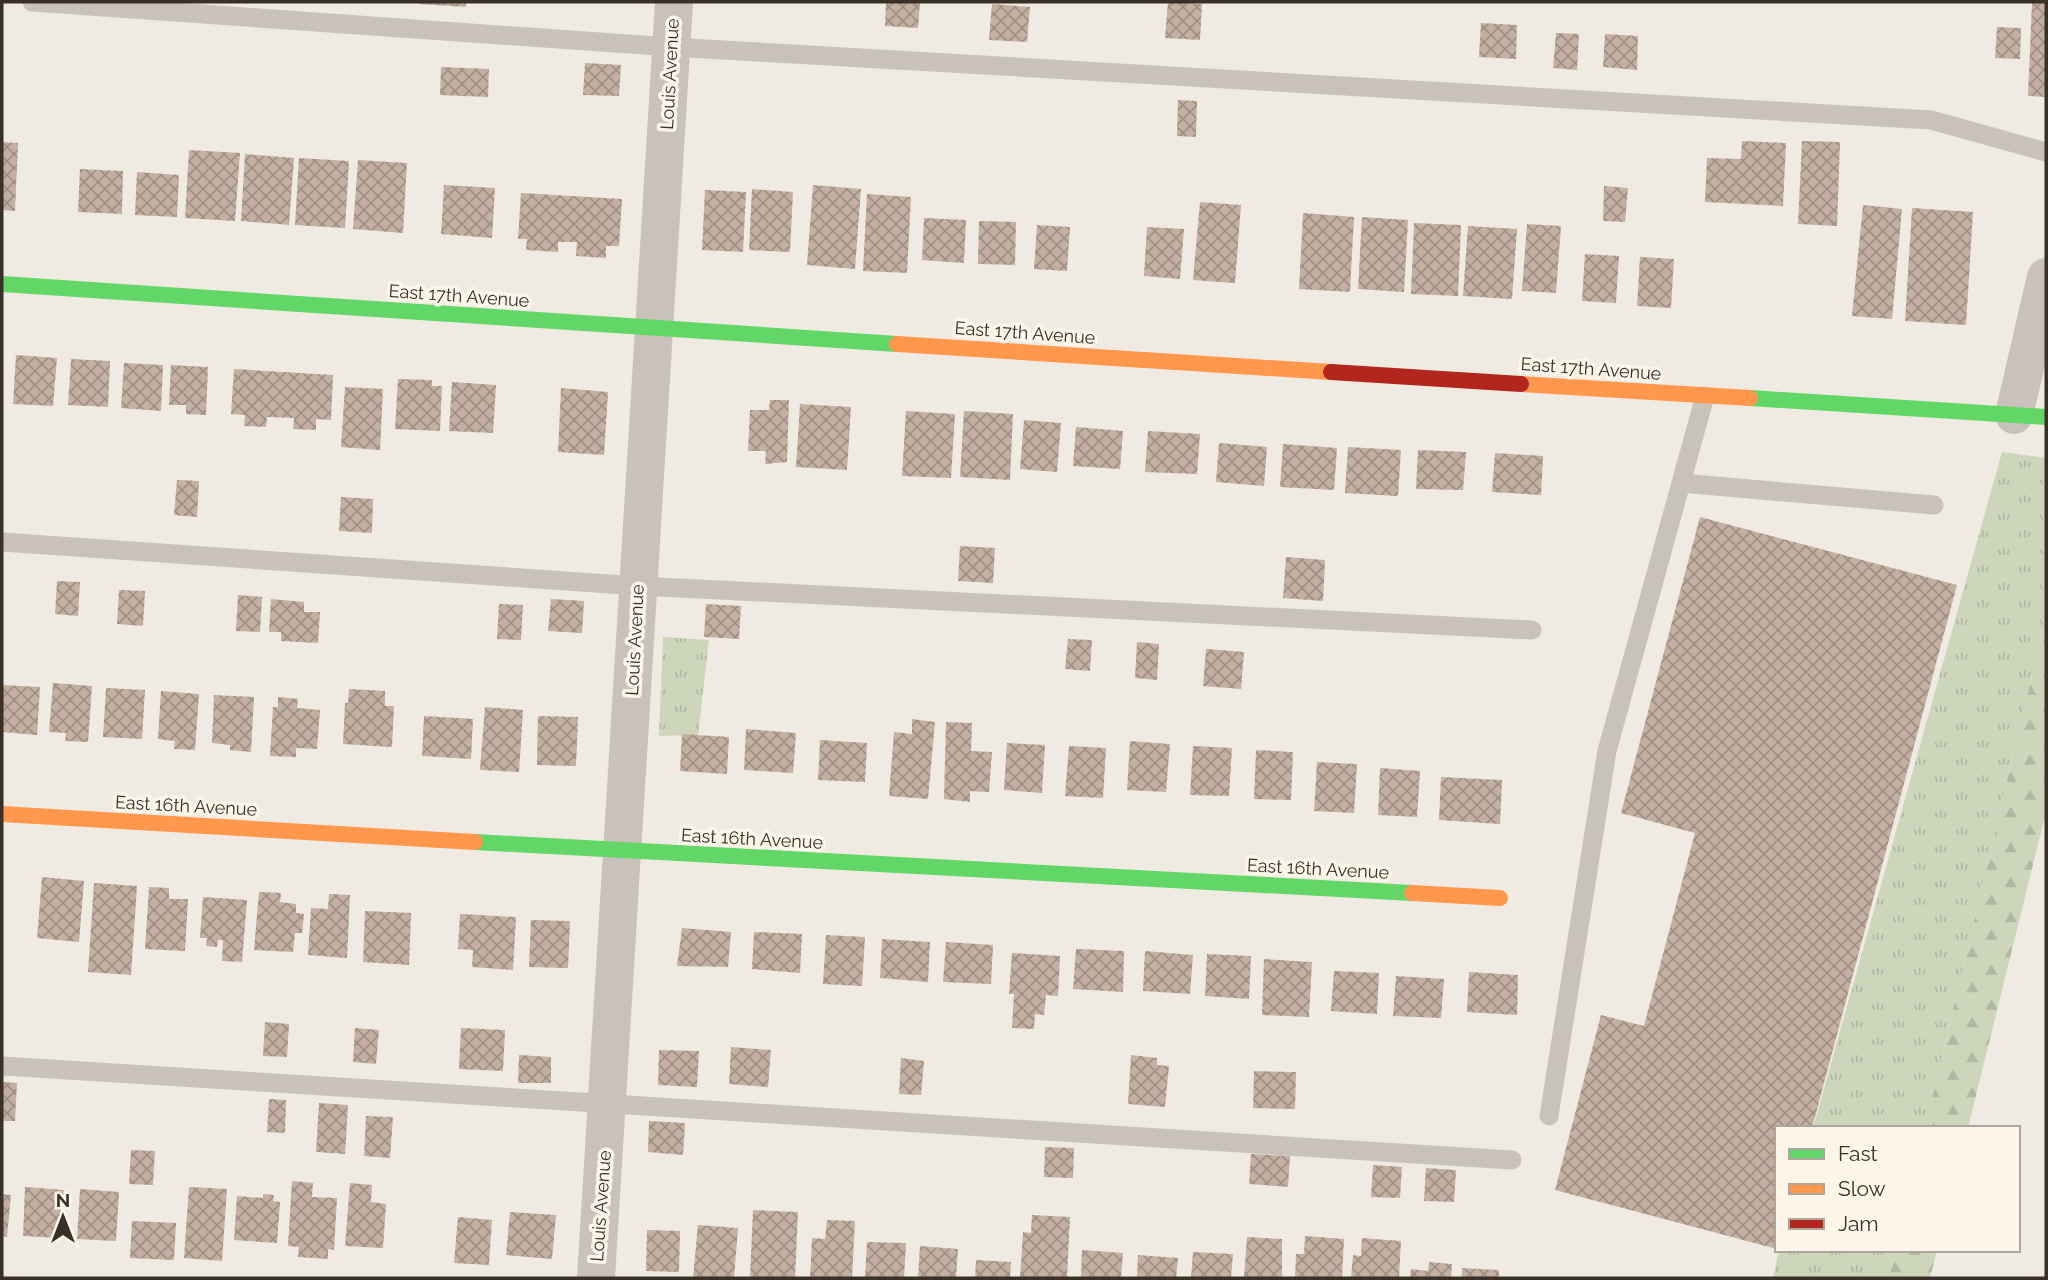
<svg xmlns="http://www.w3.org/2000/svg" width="2048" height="1280" font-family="Raleway,sans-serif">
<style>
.grass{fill:url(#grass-tufts)}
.forest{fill:url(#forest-firs)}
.building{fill:url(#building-cross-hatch)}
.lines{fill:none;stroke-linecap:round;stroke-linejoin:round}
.lane{stroke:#c8c2bb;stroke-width:19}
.street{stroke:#c8c2bb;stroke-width:38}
.fast{stroke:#63d668;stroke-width:16}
.slow{stroke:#ff974d;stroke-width:16}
.jam{stroke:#b3261e;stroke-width:16}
.labels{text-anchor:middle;stroke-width:7;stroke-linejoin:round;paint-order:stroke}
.street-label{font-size:18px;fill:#393028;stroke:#fbf5ea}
</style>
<defs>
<pattern id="grass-tufts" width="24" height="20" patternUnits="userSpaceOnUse" patternTransform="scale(1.75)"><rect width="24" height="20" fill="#cdd6bb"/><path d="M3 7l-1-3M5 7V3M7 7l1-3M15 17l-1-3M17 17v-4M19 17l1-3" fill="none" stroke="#b1b8a1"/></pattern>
<pattern id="forest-firs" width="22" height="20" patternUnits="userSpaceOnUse" patternTransform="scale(1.75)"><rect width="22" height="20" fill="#cdd6bb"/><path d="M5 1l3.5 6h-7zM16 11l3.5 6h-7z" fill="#b1b8a1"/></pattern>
<pattern id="building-cross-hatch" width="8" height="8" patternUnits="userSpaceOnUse" patternTransform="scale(1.75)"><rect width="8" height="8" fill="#c4b0a2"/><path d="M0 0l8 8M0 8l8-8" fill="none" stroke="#a09084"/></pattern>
</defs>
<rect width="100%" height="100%" fill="#efebe2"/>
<path class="grass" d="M 2002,452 L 2046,458 L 2046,616 L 1925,1128 L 1813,1128 Z
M 663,637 L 709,640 L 698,735 L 659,736 Z
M 1779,1250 L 1896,1250 L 1889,1278 L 1773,1278 Z"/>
<path class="forest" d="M 2046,616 L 2046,812 L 1968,1128 L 1925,1128 Z
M 1896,1250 L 1937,1250 L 1930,1278 L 1889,1278 Z"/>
<path class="building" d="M 419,2 L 466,2 L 466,7 L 419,4 Z
M 886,2 L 920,2 L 918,28 L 885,26 Z
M 1168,2 L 1202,4 L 1200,40 L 1165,38 Z
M 2032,2 L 2046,2 L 2046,97 L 2028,96 Z
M 992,4 L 1030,7 L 1027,42 L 989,40 Z
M 1481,23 L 1517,25 L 1516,59 L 1479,57 Z
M 1997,27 L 2021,28 L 2020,59 L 1995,58 Z
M 1556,33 L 1579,34 L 1577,70 L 1553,68 Z
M 1605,34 L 1638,36 L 1637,70 L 1603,67 Z
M 585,63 L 621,65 L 619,96 L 583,95 Z
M 441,67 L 489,69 L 488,97 L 440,95 Z
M 1178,100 L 1197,101 L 1196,137 L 1177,136 Z
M 1742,141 L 1786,143 L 1783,206 L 1705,202 L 1707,158 L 1741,159 Z
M 1802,141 L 1840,142 L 1837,226 L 1798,224 Z
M 2,142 L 18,143 L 15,211 L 2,210 Z
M 189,150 L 240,153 L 235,221 L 185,218 Z
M 245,154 L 294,158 L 289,225 L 241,221 Z
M 299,158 L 349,161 L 345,228 L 295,225 Z
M 358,160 L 407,163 L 403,233 L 353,229 Z
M 80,169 L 123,171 L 122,214 L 78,212 Z
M 137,172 L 179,175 L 177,217 L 135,215 Z
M 444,185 L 495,188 L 492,238 L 441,234 Z
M 813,185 L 861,189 L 855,269 L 807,265 Z
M 1604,186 L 1628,188 L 1625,222 L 1603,221 Z
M 752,189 L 793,192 L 790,252 L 749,250 Z
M 705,190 L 746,192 L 743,252 L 702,250 Z
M 521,193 L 622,199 L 619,246 L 606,246 L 606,258 L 576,256 L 577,242 L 558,242 L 558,252 L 526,250 L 527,239 L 518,239 Z
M 867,194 L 911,197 L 907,273 L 863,271 Z
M 1200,202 L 1241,205 L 1235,283 L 1193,280 Z
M 1863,205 L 1902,209 L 1892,319 L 1852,316 Z
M 1912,208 L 1973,212 L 1966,325 L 1905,321 Z
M 1303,213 L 1354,217 L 1350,292 L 1299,289 Z
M 1362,217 L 1408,220 L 1404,292 L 1358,289 Z
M 924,218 L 966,220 L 964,263 L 922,260 Z
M 979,221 L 1016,222 L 1015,265 L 978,264 Z
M 1414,223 L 1461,225 L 1458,296 L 1411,294 Z
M 1527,224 L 1561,226 L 1556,293 L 1522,291 Z
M 1037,225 L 1070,227 L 1067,271 L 1034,269 Z
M 1468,226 L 1517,229 L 1512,299 L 1463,296 Z
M 1147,227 L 1184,229 L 1180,279 L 1144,276 Z
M 1585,254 L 1619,256 L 1616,303 L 1582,301 Z
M 1640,257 L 1674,259 L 1671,308 L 1637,306 Z
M 16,355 L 57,358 L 53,406 L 13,404 Z
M 71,359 L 110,361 L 108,407 L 68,405 Z
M 124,363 L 163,365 L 161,411 L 121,408 Z
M 171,365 L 208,367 L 206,415 L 186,414 L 186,405 L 169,405 Z
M 234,369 L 333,375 L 331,420 L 316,419 L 316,430 L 293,429 L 294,418 L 267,417 L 266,427 L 244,426 L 245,415 L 231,414 Z
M 398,379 L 432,380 L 432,386 L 442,386 L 440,431 L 395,429 Z
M 452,382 L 496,385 L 493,433 L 449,431 Z
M 345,387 L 383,389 L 380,450 L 341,447 Z
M 561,388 L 608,392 L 604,455 L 558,452 Z
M 770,400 L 789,400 L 787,462 L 765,464 L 766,451 L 748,451 L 750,410 L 769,410 Z
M 800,404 L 851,407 L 847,470 L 796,467 Z
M 906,411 L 955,414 L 951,478 L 902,476 Z
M 964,411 L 1013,414 L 1010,480 L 960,477 Z
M 1024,420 L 1061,423 L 1057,472 L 1020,469 Z
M 1076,427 L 1123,431 L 1120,469 L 1073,466 Z
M 1148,431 L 1200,434 L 1197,474 L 1145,472 Z
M 1219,443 L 1267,447 L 1264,486 L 1216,482 Z
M 1283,444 L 1337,448 L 1334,490 L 1280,487 Z
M 1348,447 L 1401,450 L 1398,496 L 1345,493 Z
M 1418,450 L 1466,452 L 1463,490 L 1416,489 Z
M 1495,453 L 1543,456 L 1541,495 L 1492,492 Z
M 177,480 L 199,481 L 197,517 L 174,515 Z
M 341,497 L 373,499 L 372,533 L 339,531 Z
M 1700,517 L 1957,585 L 1812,1128 L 1777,1128 L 1777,1249 L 1555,1190 L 1601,1015 L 1644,1026 L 1695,833 L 1621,813 Z
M 960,546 L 995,548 L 993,583 L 958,581 Z
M 1286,557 L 1325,560 L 1323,601 L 1283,598 Z
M 57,581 L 80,582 L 78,616 L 55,614 Z
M 119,590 L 145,591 L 143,626 L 117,624 Z
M 238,595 L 262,597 L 260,632 L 236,631 Z
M 271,599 L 304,602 L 304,612 L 320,612 L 318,643 L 281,641 L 281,632 L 269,632 Z
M 551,599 L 584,601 L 582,633 L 548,631 Z
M 499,604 L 523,605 L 521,640 L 497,639 Z
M 706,604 L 741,606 L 739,639 L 704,637 Z
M 1068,639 L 1092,640 L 1090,671 L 1065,669 Z
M 1137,642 L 1159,644 L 1157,680 L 1135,678 Z
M 1206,649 L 1244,652 L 1241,689 L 1203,686 Z
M 53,683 L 92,686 L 88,742 L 65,741 L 66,733 L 49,732 Z
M 2,685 L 40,687 L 37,735 L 2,732 Z
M 106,688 L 145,690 L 142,739 L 103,737 Z
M 349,689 L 385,691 L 385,706 L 394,706 L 392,747 L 343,744 L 345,703 L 348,703 Z
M 161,691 L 199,694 L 195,750 L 174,749 L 175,741 L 158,739 Z
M 214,695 L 254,697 L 251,752 L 230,750 L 230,745 L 212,743 Z
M 278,697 L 298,699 L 297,708 L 320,710 L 317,749 L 296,748 L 296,757 L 270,756 L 273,707 L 278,707 Z
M 485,707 L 523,710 L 519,772 L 480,770 Z
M 424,716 L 473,719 L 471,759 L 422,756 Z
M 538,716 L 578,717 L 576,766 L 537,765 Z
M 912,719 L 935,722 L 928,799 L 889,796 L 894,732 L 912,734 Z
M 946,722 L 972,723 L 971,751 L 992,752 L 989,792 L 970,791 L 970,802 L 944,799 Z
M 746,729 L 796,733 L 793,773 L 744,770 Z
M 682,734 L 729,737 L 727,774 L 680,771 Z
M 820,740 L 867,743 L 865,782 L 818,780 Z
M 1130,741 L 1170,744 L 1166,792 L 1127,790 Z
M 1007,743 L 1045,745 L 1042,793 L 1004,790 Z
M 1069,746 L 1106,748 L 1103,798 L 1065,796 Z
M 1193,746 L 1232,748 L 1229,796 L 1190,795 Z
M 1256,750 L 1293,752 L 1291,800 L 1254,799 Z
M 1317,762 L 1357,764 L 1354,813 L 1314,811 Z
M 1380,768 L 1420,771 L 1417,817 L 1378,815 Z
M 1441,777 L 1502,780 L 1500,824 L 1439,820 Z
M 42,877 L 84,881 L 79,942 L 37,938 Z
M 94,883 L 137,886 L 131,975 L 88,972 Z
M 149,887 L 169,888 L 169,899 L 188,899 L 185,951 L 145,949 Z
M 259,892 L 281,893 L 280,902 L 296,904 L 296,913 L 304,914 L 302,933 L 295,933 L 293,952 L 254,950 Z
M 329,894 L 350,895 L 347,958 L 308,955 L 311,908 L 328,909 Z
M 203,897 L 247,900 L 242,962 L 222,961 L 223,940 L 218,940 L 217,947 L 206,946 L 207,938 L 200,938 Z
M 365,911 L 411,913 L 409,965 L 363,962 Z
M 460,914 L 516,917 L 513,970 L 472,967 L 473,950 L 458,949 Z
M 531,920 L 570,921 L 568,968 L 529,967 Z
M 682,928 L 731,932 L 728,967 L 677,966 Z
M 754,932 L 802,934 L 800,973 L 752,969 Z
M 826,935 L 865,937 L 862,986 L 823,984 Z
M 882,939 L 930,942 L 928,982 L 880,978 Z
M 946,942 L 993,945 L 991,984 L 943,982 Z
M 1076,949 L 1124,951 L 1123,992 L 1073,989 Z
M 1145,951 L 1193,955 L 1190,994 L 1143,991 Z
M 1012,953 L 1060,956 L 1058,996 L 1046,995 L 1044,1015 L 1035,1014 L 1034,1029 L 1012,1028 L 1014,994 L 1009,994 Z
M 1207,954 L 1251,956 L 1249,999 L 1205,996 Z
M 1264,959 L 1312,962 L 1309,1017 L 1262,1015 Z
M 1334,971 L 1379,973 L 1377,1014 L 1331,1011 Z
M 1469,972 L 1518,975 L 1517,1015 L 1467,1012 Z
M 1396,976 L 1444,979 L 1441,1018 L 1393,1016 Z
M 265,1022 L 289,1024 L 287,1057 L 263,1056 Z
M 355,1028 L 379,1030 L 376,1064 L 353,1062 Z
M 461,1028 L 505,1030 L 503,1071 L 459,1069 Z
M 731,1047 L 771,1050 L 768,1087 L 729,1084 Z
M 659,1050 L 699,1051 L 697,1087 L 658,1085 Z
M 519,1055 L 551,1057 L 551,1083 L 518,1083 Z
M 1131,1055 L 1157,1058 L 1157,1065 L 1169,1066 L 1165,1107 L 1128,1104 Z
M 901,1058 L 924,1061 L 921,1095 L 899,1094 Z
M 1254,1071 L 1296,1072 L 1295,1109 L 1253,1108 Z
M 2,1082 L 17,1083 L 15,1121 L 2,1121 Z
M 269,1099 L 286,1100 L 285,1133 L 267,1132 Z
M 319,1103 L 348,1105 L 345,1154 L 316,1152 Z
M 366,1116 L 393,1117 L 390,1158 L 364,1156 Z
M 649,1121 L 685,1123 L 683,1155 L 648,1152 Z
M 1045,1147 L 1074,1148 L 1073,1178 L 1044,1177 Z
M 131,1150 L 155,1151 L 153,1185 L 129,1184 Z
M 1251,1154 L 1290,1156 L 1288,1187 L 1249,1184 Z
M 1373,1165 L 1402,1167 L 1400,1198 L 1371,1197 Z
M 1426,1168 L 1456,1170 L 1454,1202 L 1424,1201 Z
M 292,1181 L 313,1183 L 312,1197 L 337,1198 L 334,1250 L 328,1249 L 328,1259 L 298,1257 L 299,1247 L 288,1246 Z
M 350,1183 L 372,1185 L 371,1202 L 386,1204 L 383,1248 L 345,1246 Z
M 25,1187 L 64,1190 L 61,1238 L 23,1236 Z
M 189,1187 L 227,1189 L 222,1261 L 184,1258 Z
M 80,1189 L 119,1192 L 116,1241 L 77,1239 Z
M 2,1194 L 11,1195 L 7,1237 L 2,1236 Z
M 263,1194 L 274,1195 L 273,1201 L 280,1202 L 277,1243 L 234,1240 L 237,1196 L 263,1198 Z
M 753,1210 L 798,1212 L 795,1278 L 750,1278 Z
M 510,1212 L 556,1215 L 552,1259 L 506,1255 Z
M 1032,1215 L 1070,1217 L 1067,1278 L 1020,1278 L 1023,1232 L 1031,1233 Z
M 458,1217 L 492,1220 L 489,1265 L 454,1263 Z
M 827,1220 L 855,1221 L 852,1278 L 810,1278 L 812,1238 L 825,1239 Z
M 132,1221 L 176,1223 L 174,1260 L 130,1258 Z
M 698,1225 L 738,1228 L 734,1278 L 693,1278 Z
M 647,1230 L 680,1231 L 679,1272 L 646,1271 Z
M 1305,1236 L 1344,1239 L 1342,1278 L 1295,1278 L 1296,1254 L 1304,1254 Z
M 1247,1237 L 1282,1239 L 1282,1278 L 1244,1278 Z
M 1362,1238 L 1401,1241 L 1399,1278 L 1351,1278 L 1353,1255 L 1361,1256 Z
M 867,1242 L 906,1243 L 904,1278 L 865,1278 Z
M 920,1246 L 958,1249 L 956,1278 L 918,1278 Z
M 1082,1250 L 1123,1253 L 1121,1278 L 1081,1278 Z
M 1193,1252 L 1233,1254 L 1231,1278 L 1191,1278 Z
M 1138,1255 L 1178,1258 L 1176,1278 L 1137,1278 Z
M 976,1260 L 1011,1262 L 1010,1278 L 975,1278 Z
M 1429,1262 L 1452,1264 L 1451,1278 L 1410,1278 L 1411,1269 L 1428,1271 Z
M 1462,1268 L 1499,1270 L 1499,1278 L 1462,1278 Z"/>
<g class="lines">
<path class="lane" d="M 32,2 L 671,47 L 1931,120 L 2046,152
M 1681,483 L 1934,505
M 2,542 L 638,586 L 1532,630
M 2,1066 L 1512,1160
M 1549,1116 L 1607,751 L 1705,396"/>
<path class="street" d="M 2014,415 L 2046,277
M 596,1278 L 674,2"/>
<path class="fast" d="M 2,284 L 897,344
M 1750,398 L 2046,417
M 475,842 L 1412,893"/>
<path class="slow" d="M 897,344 L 1331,372
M 1521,384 L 1750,398
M 2,814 L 475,842
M 1412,893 L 1500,898"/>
<path class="jam" d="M 1331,372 L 1521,384"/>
</g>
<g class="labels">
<g class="street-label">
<text transform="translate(670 74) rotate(-87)" y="6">Louis Avenue</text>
<text transform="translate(459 296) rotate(4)" y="6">East 17th Avenue</text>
<text transform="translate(1025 333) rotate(4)" y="6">East 17th Avenue</text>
<text transform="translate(1591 369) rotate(4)" y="6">East 17th Avenue</text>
<text transform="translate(635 640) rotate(-87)" y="6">Louis Avenue</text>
<text transform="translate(186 806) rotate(3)" y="6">East 16th Avenue</text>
<text transform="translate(752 839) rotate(3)" y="6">East 16th Avenue</text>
<text transform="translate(1318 869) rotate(3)" y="6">East 16th Avenue</text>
<text transform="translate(601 1206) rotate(-86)" y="6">Louis Avenue</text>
</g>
</g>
<rect width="2048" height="1280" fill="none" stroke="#393028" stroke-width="7"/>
<rect x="1775" y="1126" width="245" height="126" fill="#fbf5ea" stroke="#ada69c" stroke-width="2"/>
<rect x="1789" y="1149" width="35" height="10" fill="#63d668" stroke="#ada69c" stroke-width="2"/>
<text x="1838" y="1161" font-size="21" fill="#393028">Fast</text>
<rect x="1789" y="1184" width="35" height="10" fill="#ff974d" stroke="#ada69c" stroke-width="2"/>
<text x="1838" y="1196" font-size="21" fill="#393028">Slow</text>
<rect x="1789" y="1219" width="35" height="10" fill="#b3261e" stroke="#ada69c" stroke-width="2"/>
<text x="1838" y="1231" font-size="21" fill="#393028">Jam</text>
<g transform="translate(63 1217)" stroke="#fbf5ea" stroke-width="5" paint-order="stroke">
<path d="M0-5L12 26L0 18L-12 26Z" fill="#393028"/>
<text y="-10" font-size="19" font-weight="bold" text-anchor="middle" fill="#393028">N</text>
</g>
</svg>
